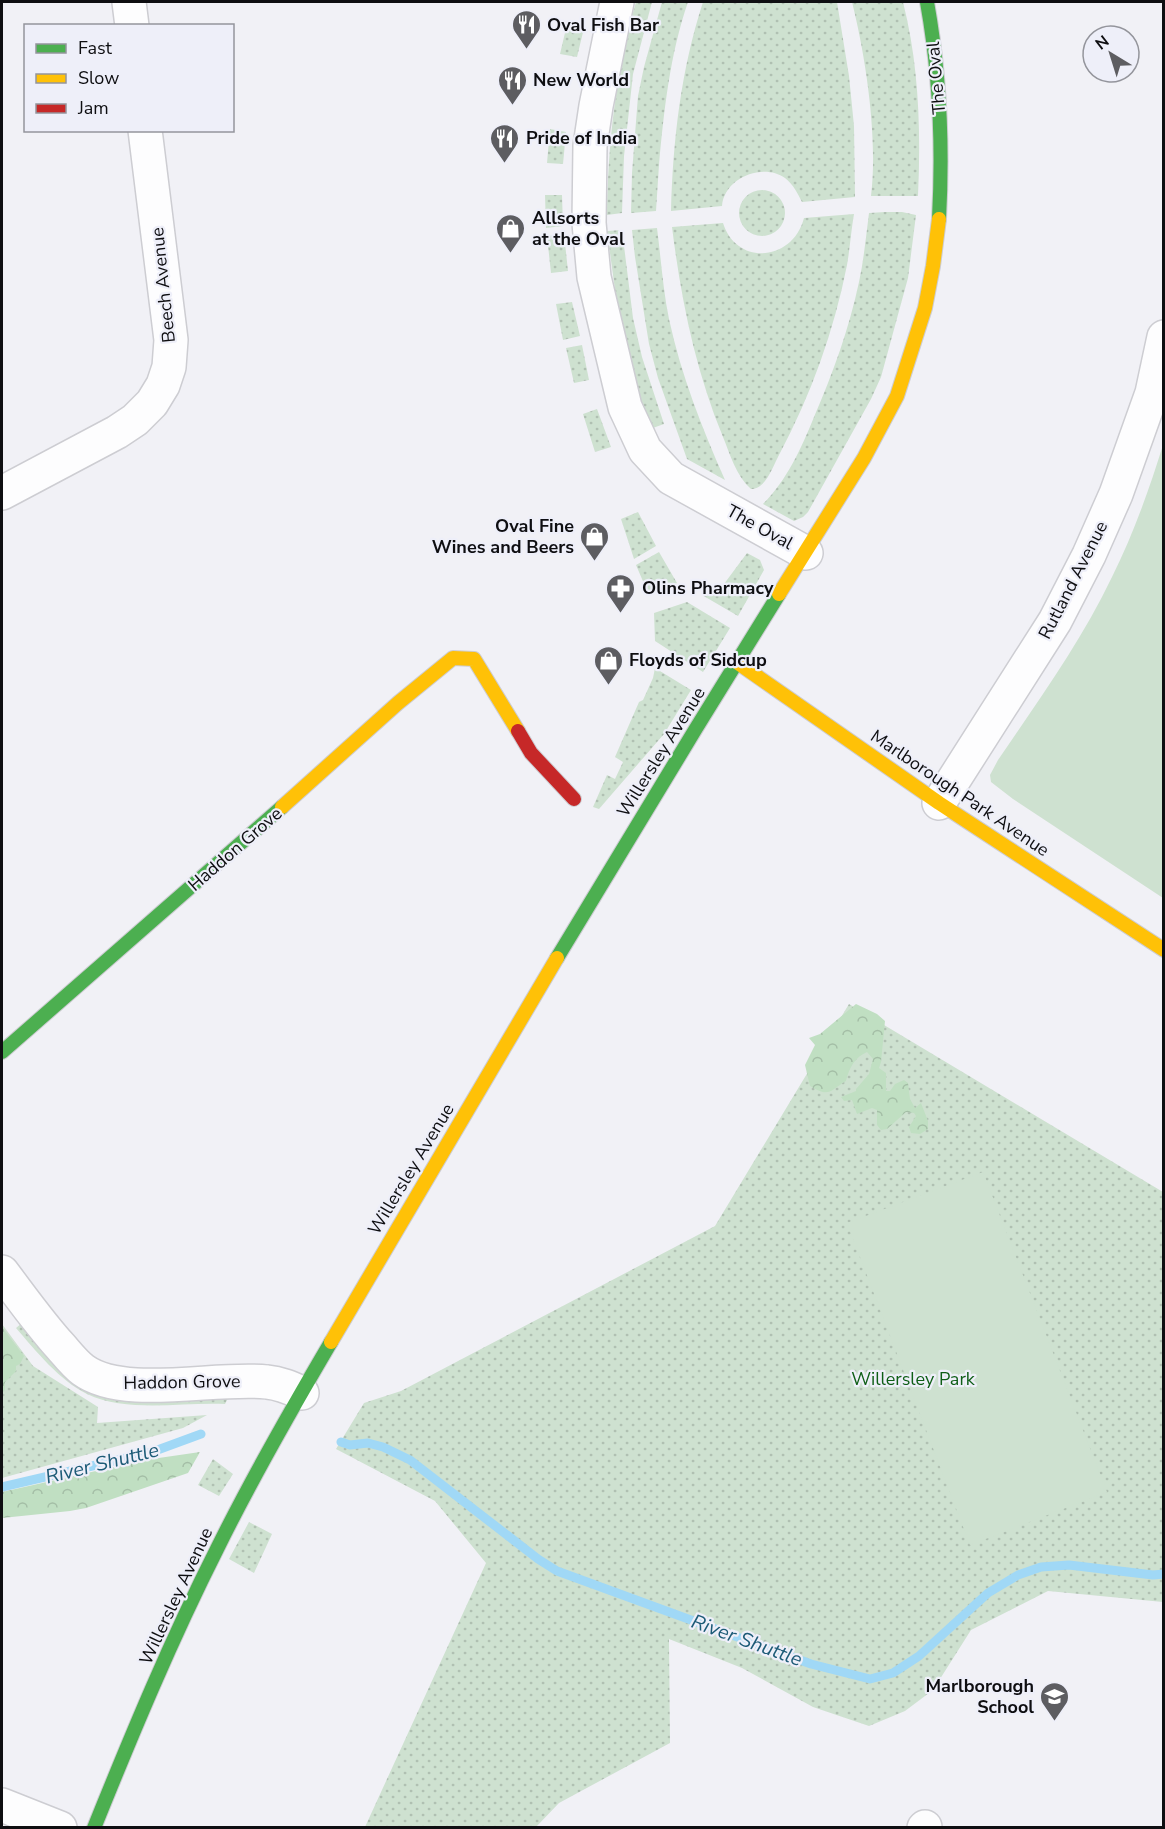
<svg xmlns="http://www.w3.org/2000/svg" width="1165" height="1829" font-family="'Nunito Sans',sans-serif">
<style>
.grass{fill:url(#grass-dots)}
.forest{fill:url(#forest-crowns)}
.garden{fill:#cee1d0}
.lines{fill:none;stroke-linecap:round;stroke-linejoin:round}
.stream{stroke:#a0d8f6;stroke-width:9}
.street-casing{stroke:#cdcdd2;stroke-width:36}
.fast-casing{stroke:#cdcdd2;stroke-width:16}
.slow-casing{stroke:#cdcdd2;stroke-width:16}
.jam-casing{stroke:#cdcdd2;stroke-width:16}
.street{stroke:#fdfdfe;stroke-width:33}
.fast{stroke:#4caf50;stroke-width:14}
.slow{stroke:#ffc107;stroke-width:14}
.jam{stroke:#c62828;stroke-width:14}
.labels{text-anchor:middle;stroke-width:4.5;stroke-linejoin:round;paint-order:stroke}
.poi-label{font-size:18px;font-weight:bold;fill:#0e0e11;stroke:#eeeff9;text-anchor:start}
.street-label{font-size:18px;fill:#0e0e11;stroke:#eeeff9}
.park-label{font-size:18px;fill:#0e5e16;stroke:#eeeff9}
.water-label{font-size:20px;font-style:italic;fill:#1d5b77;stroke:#eeeff9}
</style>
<defs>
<pattern id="grass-dots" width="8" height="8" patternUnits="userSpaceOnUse" patternTransform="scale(1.5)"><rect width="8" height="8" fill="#cee1d0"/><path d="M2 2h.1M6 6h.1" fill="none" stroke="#b0c0b2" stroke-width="1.8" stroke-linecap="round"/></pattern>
<pattern id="forest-crowns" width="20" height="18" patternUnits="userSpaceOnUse" patternTransform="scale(1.5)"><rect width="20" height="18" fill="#c0dfc2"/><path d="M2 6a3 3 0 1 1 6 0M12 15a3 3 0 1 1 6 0" fill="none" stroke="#a4bea6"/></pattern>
</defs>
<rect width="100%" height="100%" fill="#f1f1f6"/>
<path class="grass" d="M 636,2 L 652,2 L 633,74 L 624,156 L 622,213 L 607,215 C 608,142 616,71 636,2 Z
M 662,2 L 688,2 C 670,54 664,110 659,165 C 658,180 657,196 656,211 L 631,213 L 632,173 L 638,96 L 644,67 Z
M 703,2 L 837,2 L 849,76 L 854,126 L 855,197 L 802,202 C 798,194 793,184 785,178 C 763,162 724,178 722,206 L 671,211 C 673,139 681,70 703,2 Z
M 852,2 L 903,2 C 919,65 921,131 918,196 L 871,196 C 878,138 866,58 852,2 Z
M 568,20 L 585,24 L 577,57 L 560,54 Z
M 550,129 L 566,132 L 563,164 L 547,163 Z
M739 213a23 23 0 1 1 46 0a23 23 0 1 1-46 0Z
M 545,195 L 562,195 L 563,226 L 546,228 Z
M 885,212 L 902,212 L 916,215 L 908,278 L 881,377 L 871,399 L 808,512 L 803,517 L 794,521 L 763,504 C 787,480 801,449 814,417 C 833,373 849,329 859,282 C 864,259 866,236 869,213 Z
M 854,214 C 851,231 850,248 847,265 C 834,331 811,395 779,455 C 773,466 766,489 751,489 C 736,476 730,454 723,437 C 695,369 681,299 672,227 L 723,223 C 737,267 793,261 804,218 Z
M 657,228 C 661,259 663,290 669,319 C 681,375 702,428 725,480 L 687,459 L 658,378 L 649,344 L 635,257 L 632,230 Z
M 622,230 L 633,318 L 642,357 L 664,424 L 650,429 L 637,389 L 616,297 L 607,231 Z
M 564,234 L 568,271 L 551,273 L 547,236 Z
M 572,302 L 580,336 L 563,340 L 556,304 Z
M 582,345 L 589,380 L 574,383 L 566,348 Z
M 597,409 L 611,447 L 595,452 L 583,414 Z
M 638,512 L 656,546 L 634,559 L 621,519 Z
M 659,552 L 677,583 L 648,593 L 636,565 Z
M 747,553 L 760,560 L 764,570 L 738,616 L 702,595 L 724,584 Z
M 687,602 L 730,628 L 703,672 L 655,641 L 654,613 Z
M 655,668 L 691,690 L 664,734 L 599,809 L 593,807 L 607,775 L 615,779 L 623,762 L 615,757 L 639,702 L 643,700 L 653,678 Z
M 849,1004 L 1163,1192 L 1163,1602 L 1048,1591 L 971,1630 L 933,1690 L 905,1711 L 869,1726 L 813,1707 L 742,1668 L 669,1639 L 670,1743 L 559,1803 L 536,1827 L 365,1827 L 486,1563 L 435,1501 L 336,1449 L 364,1403 L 401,1391 L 715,1226 Z
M 22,1323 L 70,1376 L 229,1396 L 225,1404 C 181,1402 127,1413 87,1394 C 60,1381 35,1350 16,1328 Z
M 2,1324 L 33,1366 L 98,1407 L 97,1423 L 207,1415 L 183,1428 L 2,1478 Z
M 213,1459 L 233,1474 L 219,1496 L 198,1485 Z
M 249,1522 L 272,1534 L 254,1573 L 229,1559 Z"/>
<path class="forest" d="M 856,1004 L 877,1014 L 885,1021 L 881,1062 L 879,1068 L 886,1073 L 886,1091 L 890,1091 L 895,1084 L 904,1080 L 908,1083 L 910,1099 L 915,1108 L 921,1103 L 928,1121 L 928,1129 L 920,1134 L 911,1133 L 909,1127 L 916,1116 L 914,1113 L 906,1112 L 887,1129 L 881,1130 L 877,1125 L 877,1110 L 872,1108 L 857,1114 L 852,1100 L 844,1101 L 841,1097 L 856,1091 L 856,1089 L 869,1074 L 873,1059 L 867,1052 C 855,1057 849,1068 846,1081 C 829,1091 830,1098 810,1086 L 805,1065 L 815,1045 L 809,1038 L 820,1034 Z
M 2,1327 L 24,1356 L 20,1364 L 16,1366 L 16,1371 L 5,1382 L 5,1390 L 2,1393 Z
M 200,1452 L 188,1473 L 86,1508 L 70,1511 L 2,1518 L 2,1492 L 145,1460 Z"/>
<path class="garden" d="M 1163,445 L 1163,898 L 1013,799 L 991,782 L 990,775 L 998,760 C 1038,701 1081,642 1112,577 C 1133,535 1149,490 1163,445 Z
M 983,1172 L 1107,1492 L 970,1545 L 847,1223 Z"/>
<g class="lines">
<path class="stream" d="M 341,1442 L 350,1445 L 368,1443 L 383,1447 L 410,1460 L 538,1559 L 557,1571 L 811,1664 L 870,1679 L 893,1673 L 919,1656 L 988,1593 L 1018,1575 L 1041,1567 L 1069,1565 L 1153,1575 L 1164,1574
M 2,1487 L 152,1452 L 201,1434"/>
<defs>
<path id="street" d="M 129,2 L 132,26
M 617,2 L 596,106 L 590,146 L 589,223 L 594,277 L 625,407 L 645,450 L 671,478 L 806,553
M 2,493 L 117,432 L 135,420 L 152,403 L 163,385 L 169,367 L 171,340 L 145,130
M 939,803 L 1055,621 L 1089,555 L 1116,494 L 1152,393 L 1164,337
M 2,1272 C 21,1297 40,1324 61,1347 C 68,1355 75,1364 83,1370 C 124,1400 217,1376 267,1382 C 280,1383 291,1388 302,1393
M 2,1805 L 60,1828
M 924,1828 L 925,1827"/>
<path id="fast" d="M 927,2 C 940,74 943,145 939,219
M 557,958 L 695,730 L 779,594
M 2,1052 L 282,807
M 94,1828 C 132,1734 171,1640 217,1549 C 252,1478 291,1410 331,1342"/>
<path id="slow" d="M 779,594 L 864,458 L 897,396 L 925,308 L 933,266 L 939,219
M 738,663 L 939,803 L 1164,950
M 282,807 L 398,703 L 453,658 L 474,659 L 518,731
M 331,1342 L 557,958"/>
<path id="jam" d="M 518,731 L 531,753 L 574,799"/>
</defs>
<use href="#street" class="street-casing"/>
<use href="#fast" class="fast-casing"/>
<use href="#slow" class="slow-casing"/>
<use href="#jam" class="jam-casing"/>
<use href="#street" class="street"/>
<use href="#fast" class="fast"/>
<use href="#slow" class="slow"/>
<use href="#jam" class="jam"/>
</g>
<defs>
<symbol id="restaurant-pin" viewBox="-11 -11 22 30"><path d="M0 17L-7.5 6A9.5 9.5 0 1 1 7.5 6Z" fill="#5d5d61" stroke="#eeeff9"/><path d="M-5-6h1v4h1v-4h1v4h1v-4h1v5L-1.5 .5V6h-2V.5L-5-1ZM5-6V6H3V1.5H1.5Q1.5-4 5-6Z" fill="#fff"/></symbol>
<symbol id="shop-pin" viewBox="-11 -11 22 30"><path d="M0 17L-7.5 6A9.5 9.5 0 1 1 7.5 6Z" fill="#5d5d61" stroke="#eeeff9"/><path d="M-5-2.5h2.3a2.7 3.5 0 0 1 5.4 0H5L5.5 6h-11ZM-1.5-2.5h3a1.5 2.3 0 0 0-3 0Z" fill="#fff"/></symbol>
<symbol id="pharmacy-pin" viewBox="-11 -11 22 30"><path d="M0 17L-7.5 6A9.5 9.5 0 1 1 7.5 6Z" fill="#5d5d61" stroke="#eeeff9"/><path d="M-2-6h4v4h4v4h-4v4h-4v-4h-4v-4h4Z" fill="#fff"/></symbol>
<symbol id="school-pin" viewBox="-11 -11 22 30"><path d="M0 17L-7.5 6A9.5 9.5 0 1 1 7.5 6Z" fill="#5d5d61" stroke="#eeeff9"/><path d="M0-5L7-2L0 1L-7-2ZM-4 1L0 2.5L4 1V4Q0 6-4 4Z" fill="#fff"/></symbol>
</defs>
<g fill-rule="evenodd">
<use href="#restaurant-pin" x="510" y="8" width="33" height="45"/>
<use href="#restaurant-pin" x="496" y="64" width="33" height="45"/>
<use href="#restaurant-pin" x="488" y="122" width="33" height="45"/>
<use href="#shop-pin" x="494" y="212" width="33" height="45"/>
<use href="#shop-pin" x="578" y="520" width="33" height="45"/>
<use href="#pharmacy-pin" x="604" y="572" width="33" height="45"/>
<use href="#shop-pin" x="592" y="644" width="33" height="45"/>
<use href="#school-pin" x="1038" y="1680" width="33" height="45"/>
</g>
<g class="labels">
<g class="poi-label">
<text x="547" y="31">Oval Fish Bar</text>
<text x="533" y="86">New World</text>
<text x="526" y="144">Pride of India</text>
<text x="532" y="224">Allsorts<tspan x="532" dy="21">at the Oval</tspan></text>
<text x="574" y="532" text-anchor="end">Oval Fine<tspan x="574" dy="21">Wines and Beers</tspan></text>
<text x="642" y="594">Olins Pharmacy</text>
<text x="629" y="666">Floyds of Sidcup</text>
<text x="1034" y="1692" text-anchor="end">Marlborough<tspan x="1034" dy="21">School</tspan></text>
</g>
<g class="street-label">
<text transform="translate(936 78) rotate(-95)" y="6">The Oval</text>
<text transform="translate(163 285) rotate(-96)" y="6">Beech Avenue</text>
<text transform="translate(760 527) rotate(29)" y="6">The Oval</text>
<text transform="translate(1073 580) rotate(-63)" y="6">Rutland Avenue</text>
<text transform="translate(661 752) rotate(-58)" y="6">Willersley Avenue</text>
<text transform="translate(960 793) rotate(34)" y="6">Marlborough Park Avenue</text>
<text transform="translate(235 849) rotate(-41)" y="6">Haddon Grove</text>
<text transform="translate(411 1169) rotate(-59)" y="6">Willersley Avenue</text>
<text transform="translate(182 1382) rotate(-1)" y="6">Haddon Grove</text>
<text transform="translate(176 1596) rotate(-65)" y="6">Willersley Avenue</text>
</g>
<g class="park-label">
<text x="913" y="1385">Willersley Park</text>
</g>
<g class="water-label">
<text transform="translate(102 1463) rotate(-14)" y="7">River Shuttle</text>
<text transform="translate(747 1640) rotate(20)" y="7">River Shuttle</text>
</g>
</g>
<rect width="1165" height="1829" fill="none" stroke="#0e0e11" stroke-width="6"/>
<rect x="24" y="24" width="210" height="108" fill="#eeeff9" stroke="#94959c" stroke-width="1.5"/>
<rect x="36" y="44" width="30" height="9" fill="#4caf50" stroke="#94959c" stroke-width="1.5"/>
<text x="78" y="54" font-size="18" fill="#0e0e11">Fast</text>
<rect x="36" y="74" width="30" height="9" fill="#ffc107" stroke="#94959c" stroke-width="1.5"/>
<text x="78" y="84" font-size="18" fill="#0e0e11">Slow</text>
<rect x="36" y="104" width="30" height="9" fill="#c62828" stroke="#94959c" stroke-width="1.5"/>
<text x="78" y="114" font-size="18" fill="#0e0e11">Jam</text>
<g transform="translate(1111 54) rotate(322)"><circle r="28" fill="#eeeff9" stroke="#94959c" stroke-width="1.5"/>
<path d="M0-4.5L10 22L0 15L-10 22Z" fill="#5d5d61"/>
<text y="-9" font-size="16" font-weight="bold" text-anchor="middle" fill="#0e0e11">N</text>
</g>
</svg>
